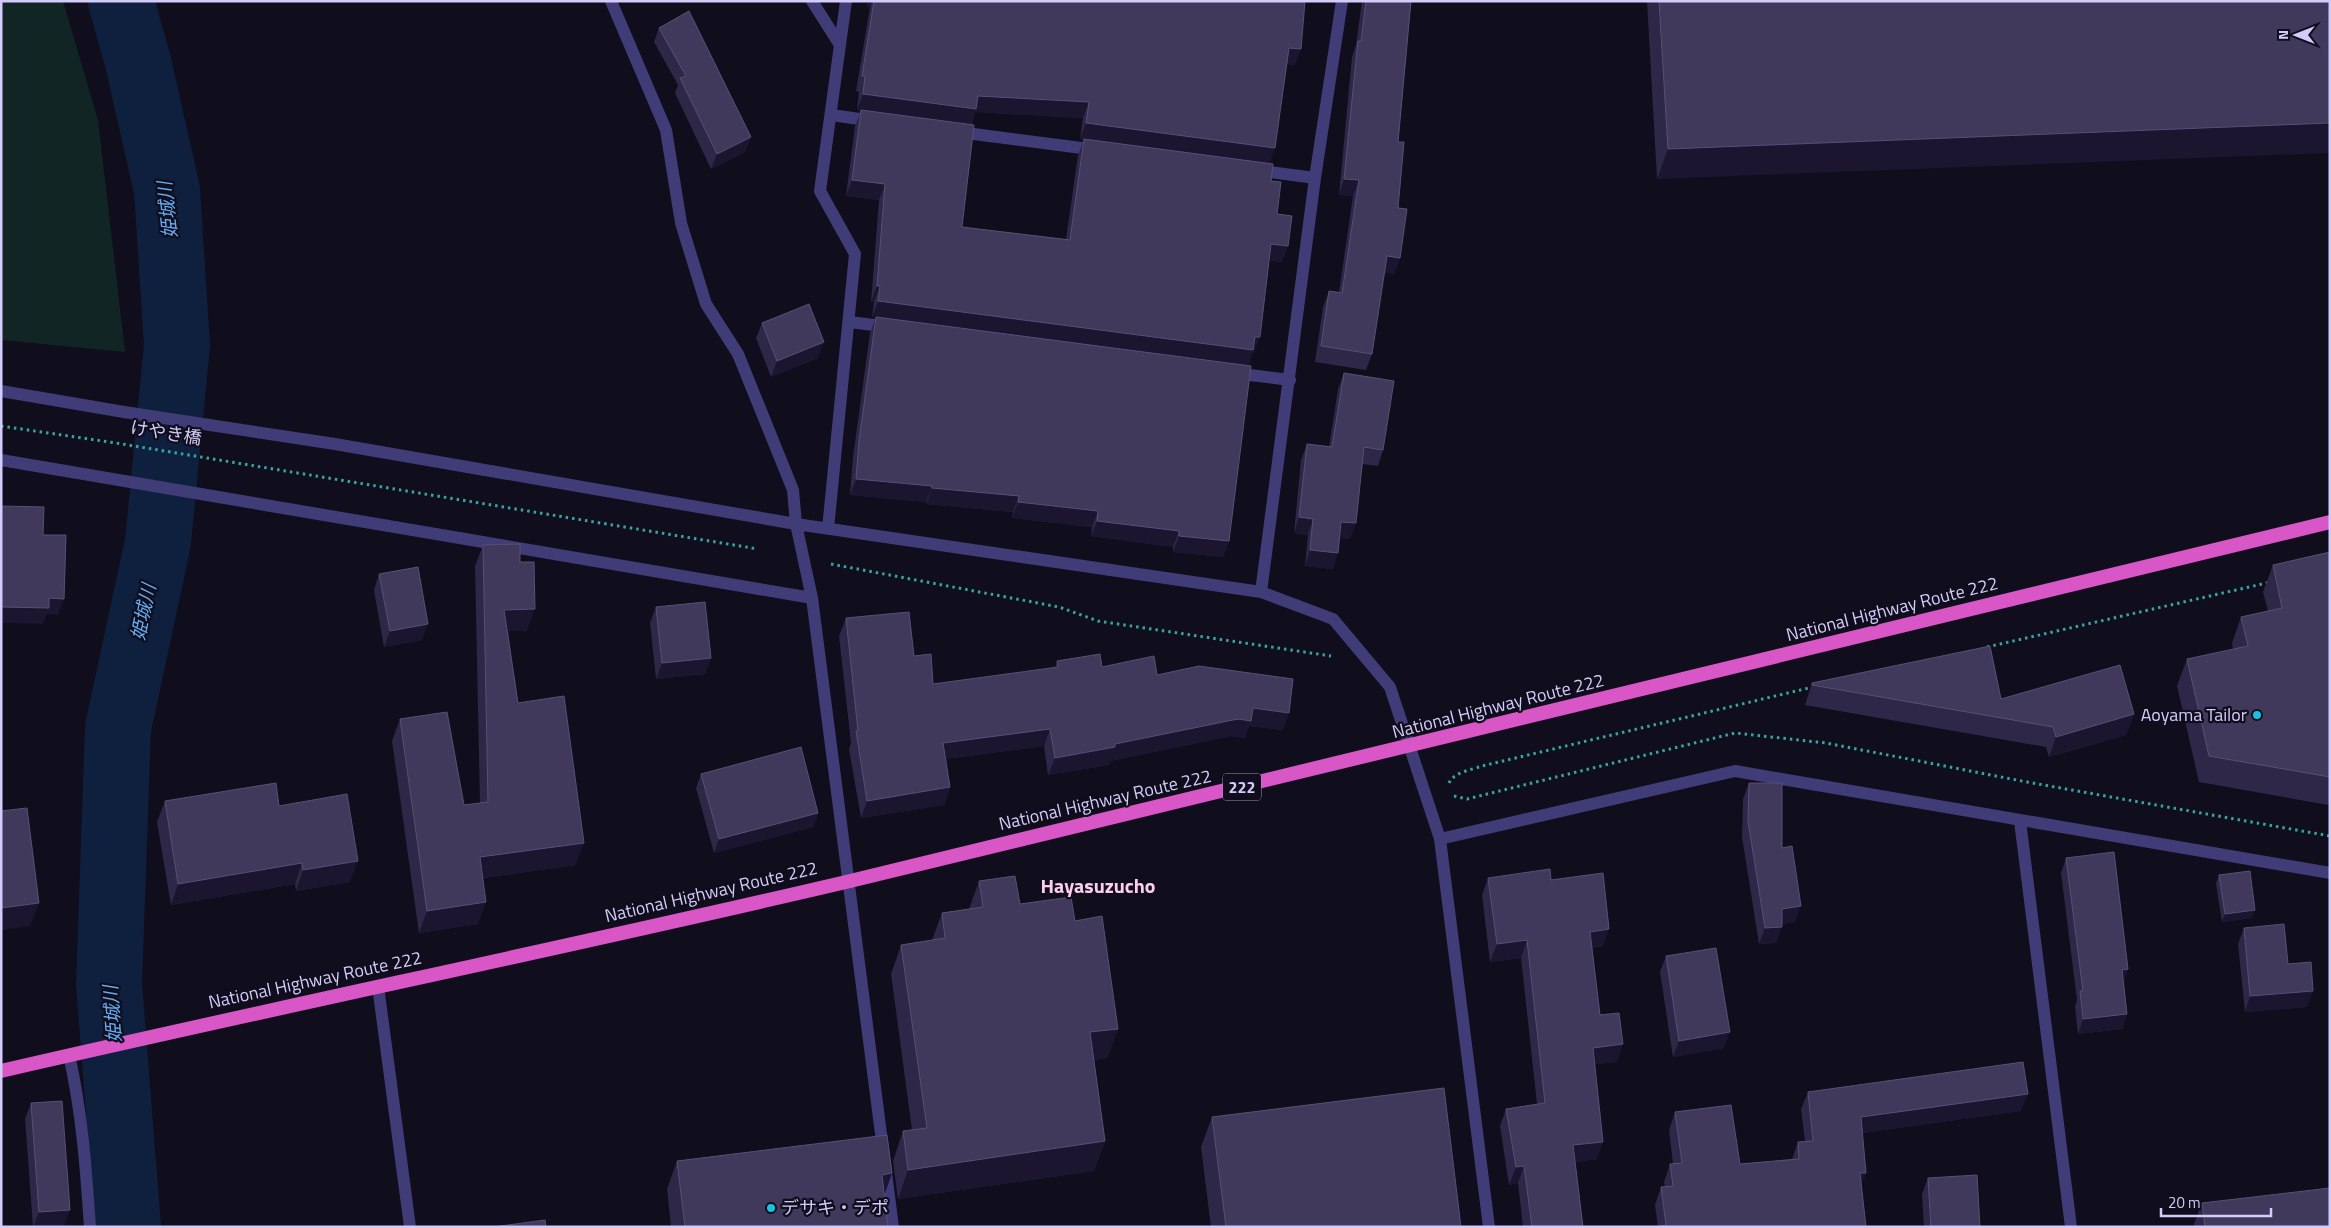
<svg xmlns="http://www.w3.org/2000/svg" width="2331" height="1228" font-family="'Titillium Web','Noto Sans JP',sans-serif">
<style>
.green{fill:#112525}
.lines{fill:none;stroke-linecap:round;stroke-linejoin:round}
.river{stroke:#0f203e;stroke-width:66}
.path{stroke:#36a5a2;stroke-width:3;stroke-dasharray:2.5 4;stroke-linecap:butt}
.minor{stroke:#403c77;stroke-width:12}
.trunk{stroke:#d856c5;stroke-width:14}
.wall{fill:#2e2748;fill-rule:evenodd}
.shaded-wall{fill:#1b152f}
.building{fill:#40395c;stroke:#575075}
.poi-dot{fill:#12c5e1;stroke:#100d1c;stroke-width:2}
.labels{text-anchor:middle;stroke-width:4.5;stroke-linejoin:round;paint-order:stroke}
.shield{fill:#100d1c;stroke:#9893b8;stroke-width:1}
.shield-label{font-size:16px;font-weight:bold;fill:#d3ccfb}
.street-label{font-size:18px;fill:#d3ccfb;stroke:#100d1c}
.poi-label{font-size:18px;fill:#d3ccfb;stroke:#100d1c;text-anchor:end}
.water-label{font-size:19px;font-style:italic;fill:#63abf2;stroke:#100d1c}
.quarter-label{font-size:20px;font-weight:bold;fill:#fbcee9;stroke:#100d1c}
</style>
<rect width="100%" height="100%" fill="#100d1c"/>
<path class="green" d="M 1,1 L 63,1 L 98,120 L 125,352 L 1,340 Z"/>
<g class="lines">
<path class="river" d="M 121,1 L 138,62 L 167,190 L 177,345 L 158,542 L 118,728 L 109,984 L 128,1227"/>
<path class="path" d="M 1,426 L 116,443 L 758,549
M 831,564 L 1059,607 L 1098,621 L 1331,656
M 1987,647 L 2271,582
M 1449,783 C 1454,772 1471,770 1482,766 L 1813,687
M 1454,796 L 1467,799 L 1735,733 L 1826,743 L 2027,782 L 2330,836"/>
<path class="minor" d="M 611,1 L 666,130 L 681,223 L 706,304 L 738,354 L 793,490 L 796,524 L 812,598 L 893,1227
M 812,1 L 840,45
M 831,115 L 874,121
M 958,132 L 1097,150
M 1255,170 L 1315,178
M 850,322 L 889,327
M 1234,373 L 1290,380
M 1,391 L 124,412 L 335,444 L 796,524 L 1261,592 L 1333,619 L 1390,687 L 1440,839 L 1489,1227
M 1,460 L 812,598
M 828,529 L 855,254 L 820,191 L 846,1
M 1261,592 L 1315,178 L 1342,1
M 2020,821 L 2071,1227
M 1440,839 L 1735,771 L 2330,873
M 378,986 L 410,1227
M 69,1055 C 82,1112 86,1169 90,1227"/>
<path class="trunk" d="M 1,1071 C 282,1006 565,948 846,882 C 1341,765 1835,643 2330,522"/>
</g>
<path class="wall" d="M 868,1 L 1305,1 L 1295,65 L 1287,64 L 1270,164 L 1271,181 L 1277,214 L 1282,262 L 1269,260 L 1254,353 L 1252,353 L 1248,366 L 1229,541 L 1223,557 L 1173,552 L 1173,547 L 1091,536 L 1092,527 L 1012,518 L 1013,512 L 926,504 L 926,502 L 850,495 L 853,457 L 870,333 L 876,317 L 872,317 L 874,302 L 871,302 L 879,200 L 846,196 L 855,126 L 861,111 L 857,110 L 859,92 L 856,91 L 870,7 L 867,7 ZM 975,112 L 1083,118 L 1080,139 L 1084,140 L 1078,155 L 1066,239 L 962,227 L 971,125 Z
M 1362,1 L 1411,1 L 1398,142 L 1398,208 L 1400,258 L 1394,274 L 1384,272 L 1372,354 L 1366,370 L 1315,362 L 1323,307 L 1329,291 L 1339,292 L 1353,196 L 1339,195 L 1352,57 L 1356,45 Z
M 1647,1 L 2330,1 L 1657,179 Z
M 659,28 L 751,137 L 745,152 L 711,169 L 675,93 L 678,85 L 654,42 Z
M 762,323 L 818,358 L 771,377 L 756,338 Z
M 1344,373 L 1383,450 L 1378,466 L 1362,464 L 1350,539 L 1340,538 L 1333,569 L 1305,566 L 1308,535 L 1294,533 L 1301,460 L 1307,444 L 1329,447 L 1338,389 Z
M 483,545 L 520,562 L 527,631 L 508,631 L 518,703 L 576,865 L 483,878 L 478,924 L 419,933 L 392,741 L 400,719 L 464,805 L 480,803 L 475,566 Z
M 2330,552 L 2330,804 L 2328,805 L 2199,782 L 2177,686 L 2187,659 L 2233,650 L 2232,643 L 2241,617 L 2268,611 L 2263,592 L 2273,565 Z
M 379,574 L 422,640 L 384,647 L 374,590 Z
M 656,607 L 711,658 L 705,674 L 656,679 L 650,623 Z
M 846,618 L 914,656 L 933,684 L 1055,668 L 1057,661 L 1157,675 L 1283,730 L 1249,726 L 1245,738 L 1231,736 L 1110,761 L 1109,765 L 1048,775 L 1044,746 L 945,759 L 950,787 L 944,805 L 861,818 L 849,749 L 851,743 L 839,636 Z
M 1812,683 L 2001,699 L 2134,714 L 2126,735 L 2049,757 L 2046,747 L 1805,705 Z
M 701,774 L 818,813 L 813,827 L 714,853 L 696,788 Z
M 1749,783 L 1782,848 L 1795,922 L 1782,924 L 1776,943 L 1759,944 L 1742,837 L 1743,799 Z
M 165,801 L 279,806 L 350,882 L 296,891 L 295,884 L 171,905 L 157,822 Z
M 2066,858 L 2128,969 L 2124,981 L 2127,1014 L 2122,1029 L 2078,1034 L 2075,1006 L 2077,1000 L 2061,873 Z
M 2219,875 L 2252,918 L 2222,922 L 2216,883 Z
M 1488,878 L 1551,880 L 1603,946 L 1592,948 L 1600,1015 L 1617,1062 L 1595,1064 L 1597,1159 L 1575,1162 L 1583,1227 L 1523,1227 L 1518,1183 L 1509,1185 L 1500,1126 L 1506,1109 L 1537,1104 L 1521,958 L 1490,962 L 1482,895 Z
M 979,881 L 1020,904 L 1075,921 L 1118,1029 L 1107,1058 L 1094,1060 L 1105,1141 L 1094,1171 L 898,1199 L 893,1161 L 903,1131 L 912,1130 L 891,974 L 901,945 L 932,940 L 942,913 L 969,909 Z
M 2244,928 L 2288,964 L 2307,1007 L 2245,1012 L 2238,944 Z
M 1666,956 L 1724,1048 L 1673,1057 L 1660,972 Z
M 1808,1092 L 2021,1111 L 1862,1133 L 1866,1173 L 1861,1184 L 1866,1227 L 1658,1227 L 1655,1205 L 1661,1187 L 1665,1187 L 1664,1182 L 1670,1164 L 1673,1164 L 1669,1130 L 1675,1112 L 1740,1164 L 1792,1159 L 1798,1142 L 1805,1141 L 1801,1109 Z
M 31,1103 L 64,1226 L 33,1227 L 25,1119 Z
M 1212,1117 L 1461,1227 L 1211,1227 L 1201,1147 Z
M 677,1161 L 884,1194 L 888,1227 L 671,1227 L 667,1189 Z
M 1928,1178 L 1980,1227 L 1924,1227 L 1922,1194 Z
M 2202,1203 L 2330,1227 L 2194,1227 L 2194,1224 Z"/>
<path class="shaded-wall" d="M 869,1 L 872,1 L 870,7 L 867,7 Z
M 1289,48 L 1301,49 L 1295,65 L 1283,64 Z
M 863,94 L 978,96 L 1089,102 L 1083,118 L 975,112 L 970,125 L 857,110 Z
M 1086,123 L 1275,148 L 1270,164 L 1080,139 Z
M 2330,123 L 2330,153 L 1657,179 L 1668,149 Z
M 751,137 L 745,152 L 711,169 L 717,154 Z
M 1344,179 L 1359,180 L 1353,196 L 1339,195 Z
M 852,180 L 885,184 L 879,200 L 846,196 Z
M 1271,244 L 1288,246 L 1282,262 L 1265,260 Z
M 1387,256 L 1400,258 L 1394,274 L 1381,272 Z
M 877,286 L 880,286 L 874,302 L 871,302 Z
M 878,301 L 1255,337 L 1260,337 L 1254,353 L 1252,353 L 1248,366 L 872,317 Z
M 824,342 L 818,358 L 771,377 L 777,361 Z
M 856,479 L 932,486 L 926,502 L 850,495 Z
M 932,488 L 1019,496 L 1013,512 L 926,504 Z
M 1018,502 L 1098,511 L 1092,527 L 1012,518 Z
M 1299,517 L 1313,519 L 1308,535 L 1294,533 Z
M 1097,521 L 1179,531 L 1173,547 L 1091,536 Z
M 1341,522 L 1356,523 L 1350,539 L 1336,538 Z
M 1179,536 L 1229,541 L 1223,557 L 1173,552 Z
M 1310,550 L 1338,553 L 1333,569 L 1305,566 Z
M 49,598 L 64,599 L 58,615 L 47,614 L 43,624 L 1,623 L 1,607 Z
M 535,609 L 527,631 L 497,631 L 504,610 Z
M 428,624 L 422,640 L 384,647 L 390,631 Z
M 711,658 L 705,674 L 656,679 L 662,663 Z
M 1253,708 L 1289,713 L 1283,730 L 1249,726 L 1245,738 L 1231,736 L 1110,761 L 1109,765 L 1048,775 L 1055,758 L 1115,744 Z
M 2134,714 L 2126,735 L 2049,757 L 2056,737 Z
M 1050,729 L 1044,746 L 936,760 L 943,743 Z
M 950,787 L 944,805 L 861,818 L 867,801 Z
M 818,813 L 813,827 L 714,853 L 719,839 Z
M 584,843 L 576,865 L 472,879 L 480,857 Z
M 358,861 L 350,882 L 296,891 L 303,870 Z
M 302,863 L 295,884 L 171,905 L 178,884 Z
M 486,902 L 478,924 L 419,933 L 427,911 Z
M 39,903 L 30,926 L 1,930 L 1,908 Z
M 1801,906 L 1795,922 L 1776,925 L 1782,909 Z
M 2255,910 L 2252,918 L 2222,922 L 2225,914 Z
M 1782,927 L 1776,943 L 1759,944 L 1765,928 Z
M 1609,929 L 1603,946 L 1584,949 L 1590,932 Z
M 1527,940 L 1521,958 L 1490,962 L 1497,944 Z
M 2128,969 L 2123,984 L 2122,970 Z
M 2313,991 L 2307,1007 L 2245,1012 L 2250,996 Z
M 2127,1014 L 2122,1029 L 2078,1034 L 2083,1019 Z
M 1118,1029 L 1107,1058 L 1079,1062 L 1090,1032 Z
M 1730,1032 L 1724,1048 L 1673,1057 L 1679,1041 Z
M 1623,1044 L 1617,1062 L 1586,1065 L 1593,1048 Z
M 2028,1094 L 2021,1111 L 1855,1134 L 1861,1117 Z
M 1105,1141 L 1094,1171 L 898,1199 L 908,1170 Z
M 1603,1142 L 1597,1159 L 1566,1163 L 1573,1145 Z
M 1524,1166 L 1518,1183 L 1509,1185 L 1516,1167 Z
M 892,1173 L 882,1202 L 882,1175 Z
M 1860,1173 L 1866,1173 L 1859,1190 Z
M 70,1210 L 64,1226 L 33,1227 L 39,1212 Z"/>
<path class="building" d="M 874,1 L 1305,1 L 1301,49 L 1289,48 L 1275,148 L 1086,123 L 1089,102 L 978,96 L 976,109 L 863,94 L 865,76 L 862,76 Z
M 1366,1 L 1411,1 L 1398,142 L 1404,142 L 1398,208 L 1407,209 L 1400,258 L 1387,256 L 1372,354 L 1321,346 L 1329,291 L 1342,293 L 1359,180 L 1344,179 L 1358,41 L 1361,41 Z
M 1659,1 L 2330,1 L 2330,123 L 1668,149 Z
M 689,11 L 751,137 L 717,154 L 680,78 L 686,76 L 659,28 Z
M 861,110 L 974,125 L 962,227 L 1070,240 L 1084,139 L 1273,164 L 1271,181 L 1281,182 L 1277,214 L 1292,216 L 1288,246 L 1271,244 L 1260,337 L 1255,337 L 1253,350 L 878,301 L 880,286 L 877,286 L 885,184 L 852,180 Z
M 809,304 L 824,342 L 777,361 L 762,323 Z
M 876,317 L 1251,366 L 1229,541 L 1179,536 L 1179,531 L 1097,521 L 1098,511 L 1018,502 L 1019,496 L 932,488 L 932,486 L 856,479 L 859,441 Z
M 1344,373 L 1394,381 L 1383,450 L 1364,447 L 1356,523 L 1341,522 L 1338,553 L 1310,550 L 1313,519 L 1299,517 L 1307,444 L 1332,447 Z
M 1,506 L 44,507 L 43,535 L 66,535 L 64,599 L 49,598 L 49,608 L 1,607 Z
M 520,544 L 520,562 L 534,562 L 535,609 L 504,610 L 518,703 L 564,696 L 584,843 L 480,857 L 486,902 L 427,911 L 400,719 L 447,712 L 464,805 L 488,802 L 483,545 Z
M 2330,552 L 2330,777 L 2209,756 L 2187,659 L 2248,646 L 2241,617 L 2282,608 L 2273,565 Z
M 418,567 L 428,624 L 390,631 L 379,574 Z
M 705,602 L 711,658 L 662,663 L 656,607 Z
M 909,612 L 914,656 L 931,654 L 933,684 L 1058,667 L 1057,661 L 1100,654 L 1102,667 L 1154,656 L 1157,675 L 1199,666 L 1293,679 L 1289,713 L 1253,708 L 1251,721 L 1238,719 L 1115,744 L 1115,747 L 1055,758 L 1050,729 L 943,743 L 950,787 L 867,801 L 856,731 L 858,731 L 846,618 Z
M 1990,646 L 2001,699 L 2120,665 L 2134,714 L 2056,737 L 2053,727 L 1812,685 L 1812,683 Z
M 801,747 L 818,813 L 719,839 L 701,774 Z
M 276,783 L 279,806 L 347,794 L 358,861 L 303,870 L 302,863 L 178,884 L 165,801 Z
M 1749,783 L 1782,783 L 1782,848 L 1792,846 L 1801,906 L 1782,909 L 1782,927 L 1765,928 L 1748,821 Z
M 27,808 L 39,903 L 1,908 L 1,811 Z
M 2114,852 L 2128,969 L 2122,970 L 2127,1014 L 2083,1019 L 2080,991 L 2083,991 L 2066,858 Z
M 1550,869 L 1551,880 L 1603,873 L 1609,929 L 1590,932 L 1600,1015 L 1619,1013 L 1623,1044 L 1593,1048 L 1603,1142 L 1573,1145 L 1583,1227 L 1532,1227 L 1524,1166 L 1516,1167 L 1506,1109 L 1545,1103 L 1527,940 L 1497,944 L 1488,878 Z
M 2250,871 L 2255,910 L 2225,914 L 2219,875 Z
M 1015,876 L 1020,904 L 1071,897 L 1075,921 L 1102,916 L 1118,1029 L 1090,1032 L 1105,1141 L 908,1170 L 903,1131 L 927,1128 L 901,945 L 945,938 L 942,913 L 983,907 L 979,881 Z
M 2284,924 L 2288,964 L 2311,962 L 2313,991 L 2250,996 L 2244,928 Z
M 1716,948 L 1730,1032 L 1679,1041 L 1666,956 Z
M 2023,1062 L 2028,1094 L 1861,1117 L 1866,1173 L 1860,1173 L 1866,1227 L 1657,1227 L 1666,1225 L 1661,1187 L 1673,1186 L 1670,1164 L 1682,1163 L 1675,1112 L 1731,1105 L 1740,1164 L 1799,1159 L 1798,1142 L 1813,1141 L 1808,1092 Z
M 1444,1088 L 1461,1227 L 1226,1227 L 1212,1117 Z
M 62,1101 L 70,1210 L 39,1212 L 31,1103 Z
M 887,1135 L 892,1173 L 882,1175 L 888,1227 L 685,1227 L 677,1161 Z
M 1977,1175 L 1980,1227 L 1931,1227 L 1928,1178 Z
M 2330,1188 L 2330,1227 L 2205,1227 L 2202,1203 Z
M 545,1220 L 546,1227 L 493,1227 Z"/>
<g class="poi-dot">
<circle cx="2257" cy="715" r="5"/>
<circle cx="771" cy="1208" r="5"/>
</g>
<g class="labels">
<rect class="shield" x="1223" y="773.5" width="38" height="27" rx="4"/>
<g class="shield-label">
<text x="1242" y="793">222</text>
</g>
<g class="street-label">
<text transform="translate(166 433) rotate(9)" y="6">けやき橋</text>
<text transform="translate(1892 609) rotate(-14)" y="6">National Highway Route 222</text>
<text transform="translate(1498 706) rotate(-14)" y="6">National Highway Route 222</text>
<text transform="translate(1105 800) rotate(-13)" y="6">National Highway Route 222</text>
<text transform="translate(711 892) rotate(-13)" y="6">National Highway Route 222</text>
<text transform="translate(315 980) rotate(-12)" y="6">National Highway Route 222</text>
</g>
<g class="poi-label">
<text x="2247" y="721">Aoyama Tailor</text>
<text x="781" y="1214" text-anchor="start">デサキ・デポ</text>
</g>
<g class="water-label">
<text transform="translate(167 210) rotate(-96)" y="7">姫城川</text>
<text transform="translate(143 612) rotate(-78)" y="7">姫城川</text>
<text transform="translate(112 1014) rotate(-94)" y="7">姫城川</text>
</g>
<g class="quarter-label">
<text x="1098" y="893">Hayasuzucho</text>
</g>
</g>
<rect width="2331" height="1228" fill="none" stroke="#d3ccfb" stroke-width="5"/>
<g transform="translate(2296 35) rotate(270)" stroke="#100d1c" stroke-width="4" paint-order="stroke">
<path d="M0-4L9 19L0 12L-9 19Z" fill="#d3ccfb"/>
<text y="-8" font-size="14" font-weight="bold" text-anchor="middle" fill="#d3ccfb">N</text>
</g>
<path d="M2161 1208v8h110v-8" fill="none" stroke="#d3ccfb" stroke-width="2.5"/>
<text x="2168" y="1208" font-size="15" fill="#d3ccfb" stroke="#100d1c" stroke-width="4" paint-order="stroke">20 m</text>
</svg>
